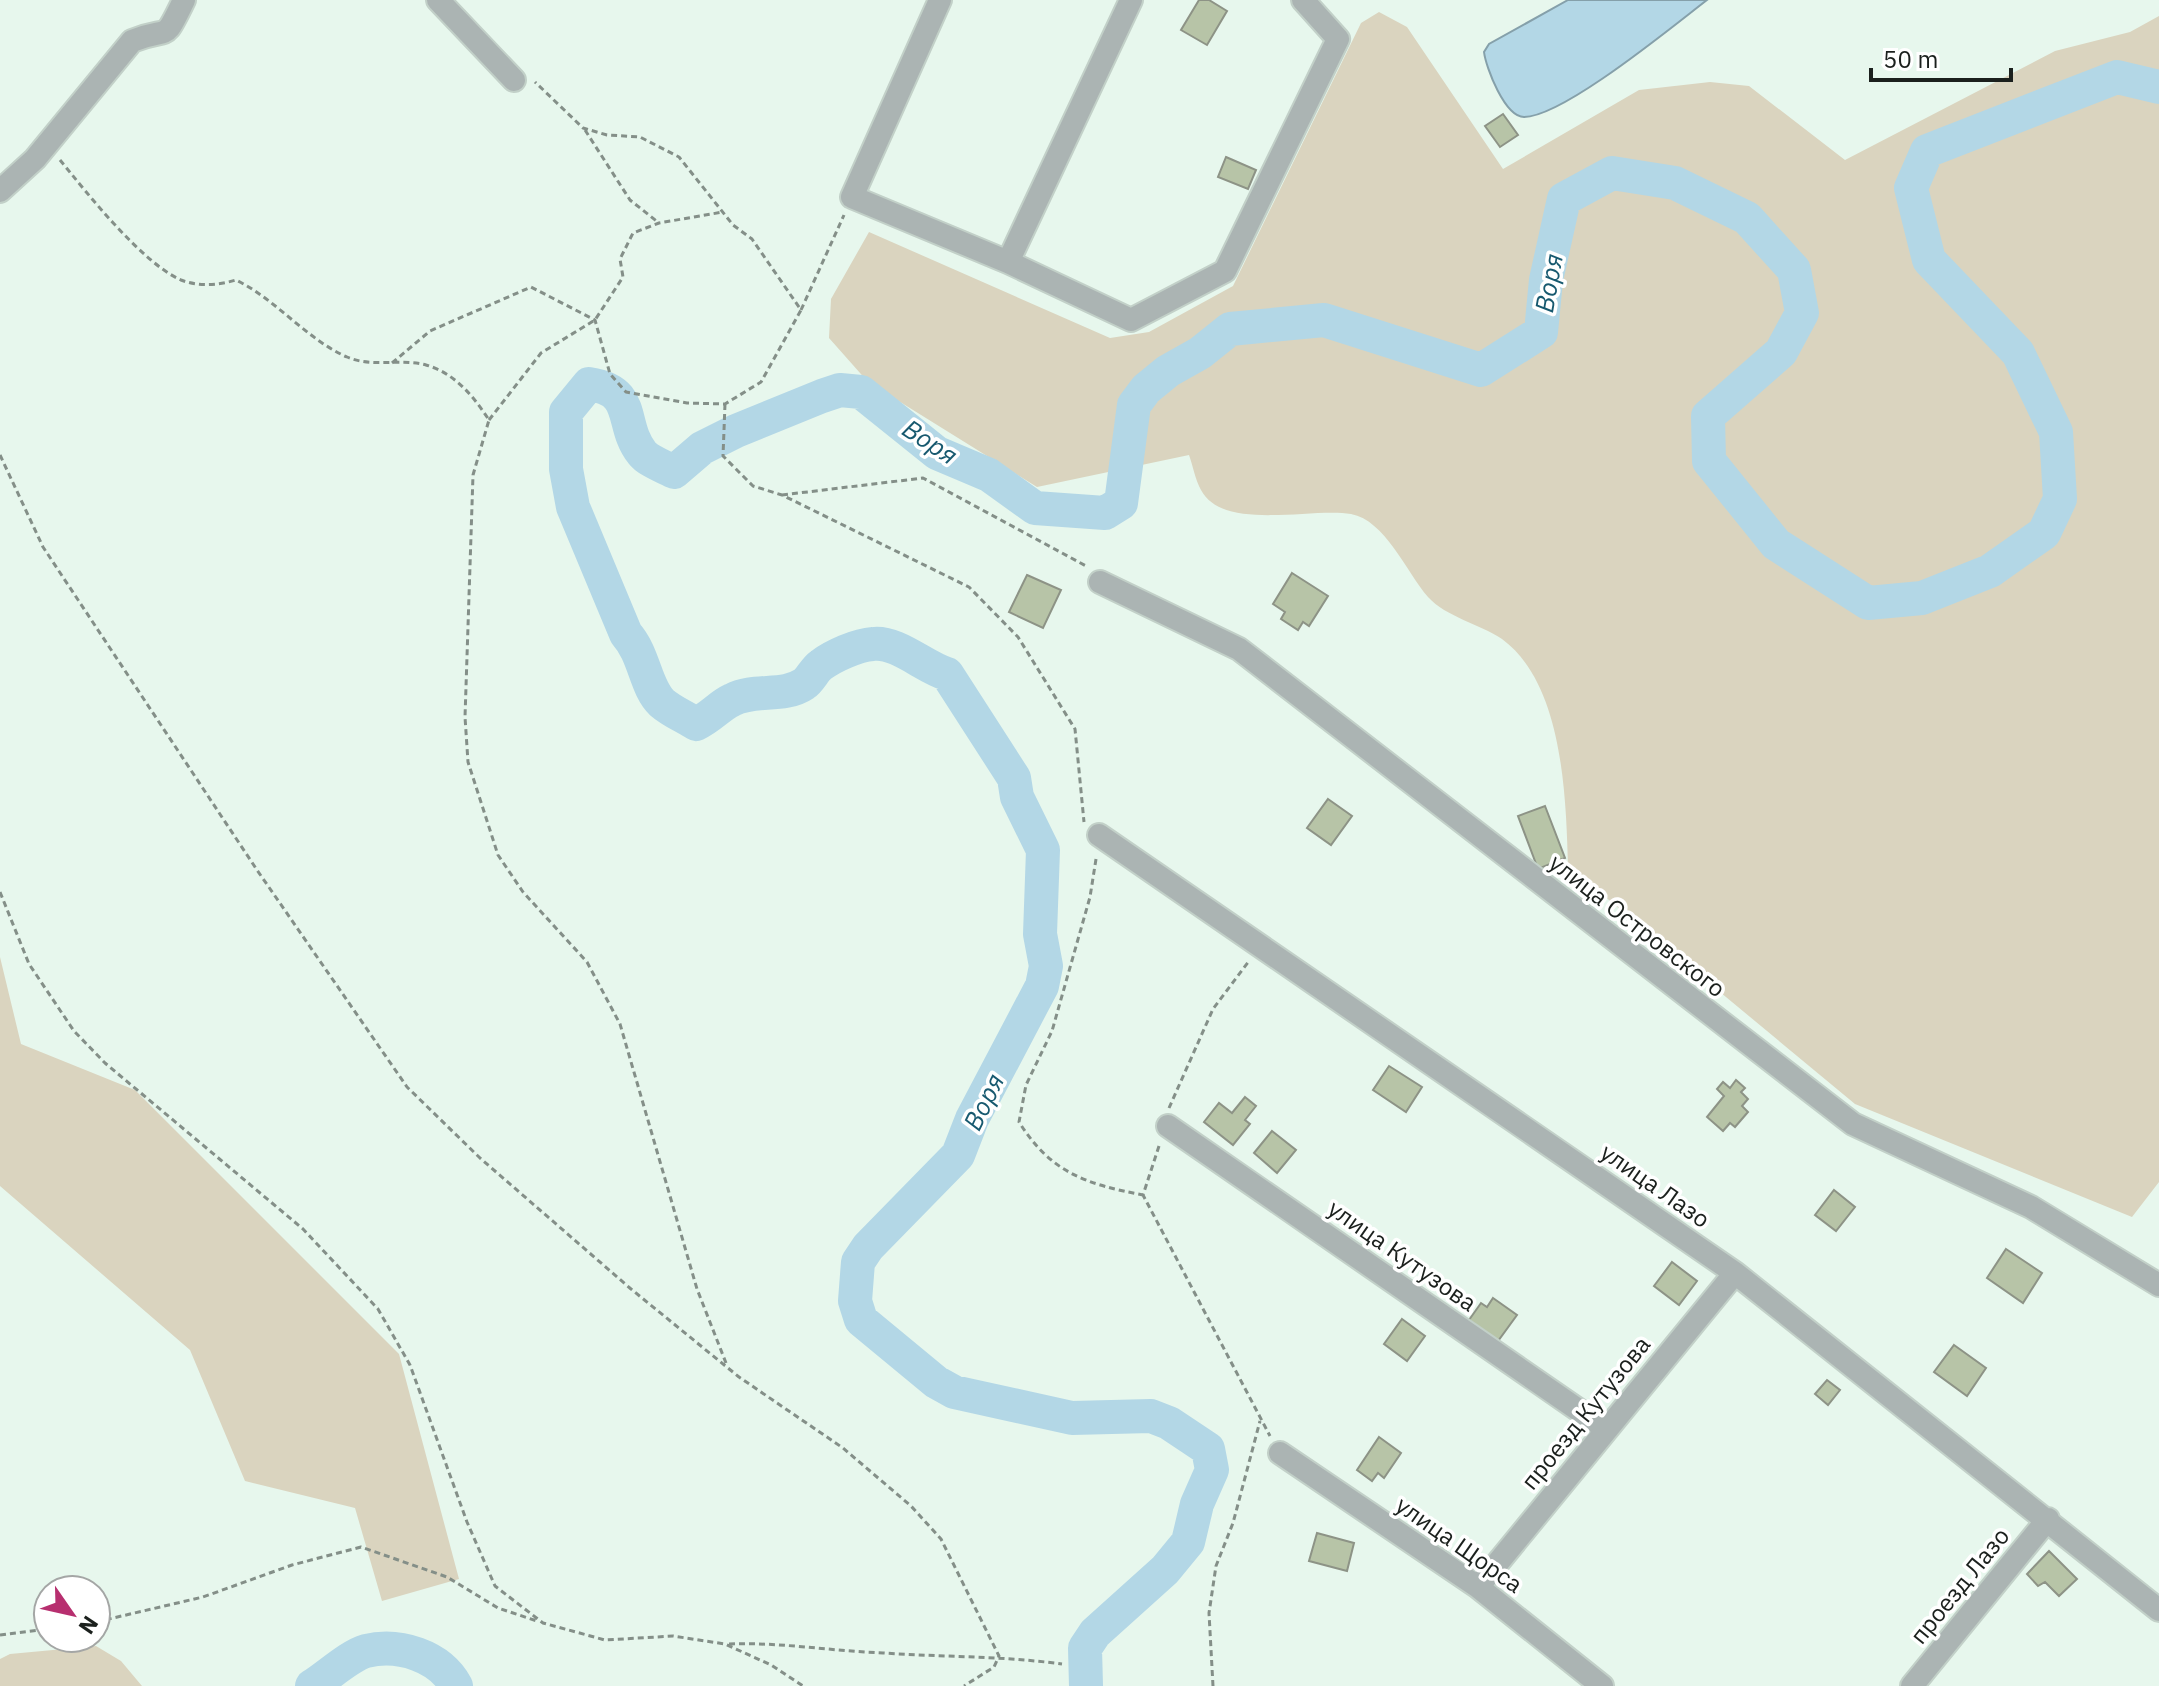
<svg xmlns="http://www.w3.org/2000/svg" width="2159" height="1686" font-family="'IBM Plex Sans',sans-serif">
<style>
.green{fill:#dad4bf}
.water{fill:#b3d7e6;stroke:#85a0aa;stroke-width:2}
.lines{fill:none;stroke-linecap:round;stroke-linejoin:round}
.river{stroke:#b3d7e6;stroke-width:34}
.building{fill:#b7c4a7;stroke:#8d9386;stroke-width:2}
.minor-casing{stroke:#c2d0c8;stroke-width:26}
.path{stroke:#848f88;stroke-width:3;stroke-dasharray:6 4;stroke-linecap:butt}
.minor{stroke:#abb4b3;stroke-width:22}
.labels{text-anchor:middle;stroke-width:7;stroke-linejoin:round;paint-order:stroke}
.street-label{font-size:24px;fill:#1b201d;stroke:#fff}
.water-label{font-size:26px;font-style:italic;fill:#17596f;stroke:#fff}
</style>
<rect width="100%" height="100%" fill="#e7f7ed"/>
<path class="green" d="M 1379,12 L 1407,27 L 1503,169 L 1639,90 L 1710,82 L 1749,86 L 1845,160 L 2055,51 L 2130,32 L 2159,16 L 2159,1182 L 2132,1217 L 1855,1104 L 1568,866 C 1566,796 1563,684 1502,639 C 1480,624 1446,617 1428,597 C 1407,573 1385,520 1351,514 C 1312,507 1223,532 1201,490 C 1195,479 1193,466 1189,455 L 1037,487 L 868,382 L 829,338 L 831,299 L 869,232 L 1110,338 L 1149,332 L 1233,286 L 1361,23 Z
M 0,957 L 21,1044 L 135,1090 L 399,1354 L 459,1579 L 382,1601 L 355,1508 L 245,1481 L 190,1350 L 0,1186 Z
M 96,1646 L 121,1661 L 142,1686 L 0,1686 L 0,1659 L 10,1654 Z"/>
<path class="water" d="M 1568,0 L 1707,0 C 1673,26 1563,117 1524,117 C 1505,117 1486,68 1484,52 L 1489,44 Z"/>
<g class="lines">
<path class="river" d="M 312,1686 C 328,1676 349,1656 366,1651 C 399,1643 440,1656 456,1686
M 1086,1686 L 1085,1648 L 1095,1633 L 1165,1570 L 1188,1542 L 1197,1504 L 1212,1470 L 1208,1449 L 1169,1423 L 1151,1416 L 1072,1418 L 954,1392 L 936,1382 L 861,1320 L 855,1301 L 858,1262 L 868,1247 L 958,1155 L 972,1119 L 1042,986 L 1046,966 L 1040,934 L 1043,850 L 1017,797 L 1014,778 L 947,674 C 924,667 897,641 873,644 C 857,645 833,656 821,665 C 814,670 811,679 804,684 C 783,698 755,688 732,700 C 719,706 711,717 696,724 C 685,717 671,711 662,703 C 645,687 645,655 626,634 L 573,507 L 566,469 L 566,412 L 589,384 C 638,391 619,424 642,453 C 648,461 665,467 674,472 L 702,448 L 736,431 L 822,396 L 840,390 L 861,392 L 937,453 L 989,475 L 1035,508 L 1105,513 L 1121,503 L 1134,405 L 1146,389 L 1168,371 L 1200,353 L 1230,329 L 1324,320 L 1481,370 L 1541,332 L 1546,280 L 1564,199 L 1612,173 L 1675,183 L 1747,218 L 1794,270 L 1802,313 L 1781,352 L 1708,416 L 1709,461 L 1776,544 L 1868,603 L 1922,598 L 1990,571 L 2044,533 L 2060,499 L 2056,432 L 2018,353 L 1929,260 L 1911,188 L 1927,151 L 2117,77 L 2159,87"/>
</g>
<path class="building" d="M 1199,0 L 1209,0 L 1227,11 L 1207,45 L 1181,30 Z
M 1503,114 L 1518,135 L 1500,147 L 1485,126 Z
M 1226,157 L 1256,170 L 1248,189 L 1218,177 Z
M 1292,573 L 1328,596 L 1309,626 L 1303,622 L 1298,630 L 1281,619 L 1285,612 L 1273,604 Z
M 1027,575 L 1061,590 L 1043,628 L 1009,612 Z
M 1328,799 L 1352,816 L 1331,845 L 1307,828 Z
M 1545,806 L 1565,858 L 1538,869 L 1518,816 Z
M 1389,1066 L 1422,1087 L 1406,1112 L 1373,1090 Z
M 1736,1080 L 1745,1088 L 1741,1092 L 1748,1099 L 1742,1106 L 1748,1112 L 1735,1127 L 1730,1123 L 1723,1131 L 1707,1117 L 1724,1096 L 1717,1089 L 1723,1082 L 1730,1088 Z
M 1245,1097 L 1256,1106 L 1245,1120 L 1250,1124 L 1233,1145 L 1204,1122 L 1219,1103 L 1232,1113 Z
M 1272,1131 L 1296,1150 L 1277,1173 L 1254,1153 Z
M 1834,1190 L 1855,1207 L 1836,1231 L 1815,1215 Z
M 2006,1249 L 2042,1273 L 2023,1303 L 1987,1278 Z
M 1672,1262 L 1697,1281 L 1679,1305 L 1654,1286 Z
M 1493,1298 L 1517,1315 L 1498,1341 L 1469,1320 L 1481,1303 L 1487,1307 Z
M 1402,1319 L 1425,1336 L 1407,1361 L 1384,1344 Z
M 1954,1345 L 1986,1368 L 1967,1396 L 1934,1372 Z
M 1827,1380 L 1840,1390 L 1828,1405 L 1815,1394 Z
M 1379,1437 L 1401,1453 L 1384,1478 L 1378,1473 L 1372,1481 L 1357,1470 Z
M 1317,1533 L 1354,1543 L 1347,1571 L 1309,1561 Z
M 2049,1551 L 2077,1579 L 2059,1596 L 2045,1582 L 2038,1586 L 2027,1574 Z"/>
<g class="lines">
<defs>
<path id="minor" d="M 438,0 L 514,80
M 940,0 L 852,197 L 1008,262 L 1131,320 L 1225,271 L 1338,39 L 1303,0
M 0,191 L 35,159 L 132,41 C 171,25 162,46 184,0
M 1008,262 L 1131,0
M 1100,582 L 1239,649 L 1853,1124 L 2031,1207 L 2159,1285
M 1099,835 L 1735,1273 L 2159,1610
M 1168,1126 L 1606,1429
M 1280,1453 L 1478,1587 L 1602,1686
M 1478,1587 L 1735,1273
M 1912,1686 L 2048,1519"/>
</defs>
<use href="#minor" class="minor-casing"/>
<path class="path" d="M 585,130 L 630,200 L 659,223
M 60,160 C 87,193 142,263 181,280 C 199,287 219,285 236,280 C 277,300 306,339 347,357 C 372,368 401,358 426,365 C 455,373 474,397 489,420 L 473,475 L 465,717 L 468,762 L 498,855 L 523,892 L 587,962 L 620,1024 L 697,1289 L 726,1363
M 801,310 L 844,215
M 392,363 L 430,331 L 531,287 L 595,320 L 610,374 L 626,392 L 687,403 L 725,404 L 761,382 L 801,310 L 752,239 L 733,225 L 679,157 L 640,137 L 607,135 L 583,128 L 535,82
M 725,404 L 723,456 L 753,486 L 782,495 L 969,587 L 1018,637 L 1075,729 L 1084,822
M 489,420 L 541,353 L 595,320 L 623,277 L 620,259 L 633,233 L 659,223 L 723,212
M 0,455 L 43,547 L 257,870 L 407,1087 L 480,1158 L 631,1289 L 739,1377 L 843,1448 L 911,1506 L 941,1539 L 999,1656 L 994,1667 L 964,1686
M 782,495 L 923,478 L 1086,566
M 1096,859 L 1090,897 L 1052,1031 L 1026,1085 L 1019,1122 C 1051,1173 1086,1184 1143,1195
M 0,892 L 29,964 L 74,1031 L 105,1063 L 303,1229 L 378,1309 L 410,1365 L 467,1522 L 495,1586 L 543,1623 L 605,1640 L 673,1636 L 725,1644 L 771,1665 L 803,1686
M 1169,1108 L 1213,1009 L 1249,961
M 1159,1146 L 1143,1195 L 1270,1436
M 96,1622 L 203,1597 L 292,1565 L 361,1547 L 447,1577 L 498,1608 L 537,1621
M 0,1635 L 48,1629
M 729,1644 C 780,1642 831,1651 883,1653 C 944,1657 1002,1656 1062,1664
M 1213,1686 L 1209,1613 L 1216,1566 L 1233,1523 L 1260,1421"/>
<use href="#minor" class="minor"/>
</g>
<g class="labels">
<g class="street-label">
<text transform="translate(1637 926) rotate(38)" y="8">улица Островского</text>
<text transform="translate(1655 1186) rotate(35)" y="8">улица Лазо</text>
<text transform="translate(1402 1256) rotate(35)" y="8">улица Кутузова</text>
<text transform="translate(1586 1413) rotate(-51)" y="8">проезд Кутузова</text>
<text transform="translate(1459 1545) rotate(35)" y="8">улица Щорса</text>
<text transform="translate(1960 1586) rotate(-51)" y="8">проезд Лазо</text>
</g>
<g class="water-label">
<text transform="translate(1549 283) rotate(-80)" y="9">Воря</text>
<text transform="translate(930 442) rotate(33)" y="9">Воря</text>
<text transform="translate(984 1102) rotate(-64)" y="9">Воря</text>
</g>
</g>
<g transform="translate(72 1614) rotate(124)"><circle r="38" fill="#ffffff" stroke="#a4a6a5" stroke-width="2"/>
<path d="M0-6L14 30L0 20L-14 30Z" fill="#b72f6f"/>
<text y="-12" font-size="22" font-weight="bold" text-anchor="middle" fill="#1b201d">N</text>
</g>
<path d="M1871 68v12h140v-12" fill="none" stroke="#1b201d" stroke-width="4"/>
<text x="1883" y="68" font-size="24" fill="#1b201d" stroke="#ffffff" stroke-width="6" paint-order="stroke">50 m</text>
</svg>
